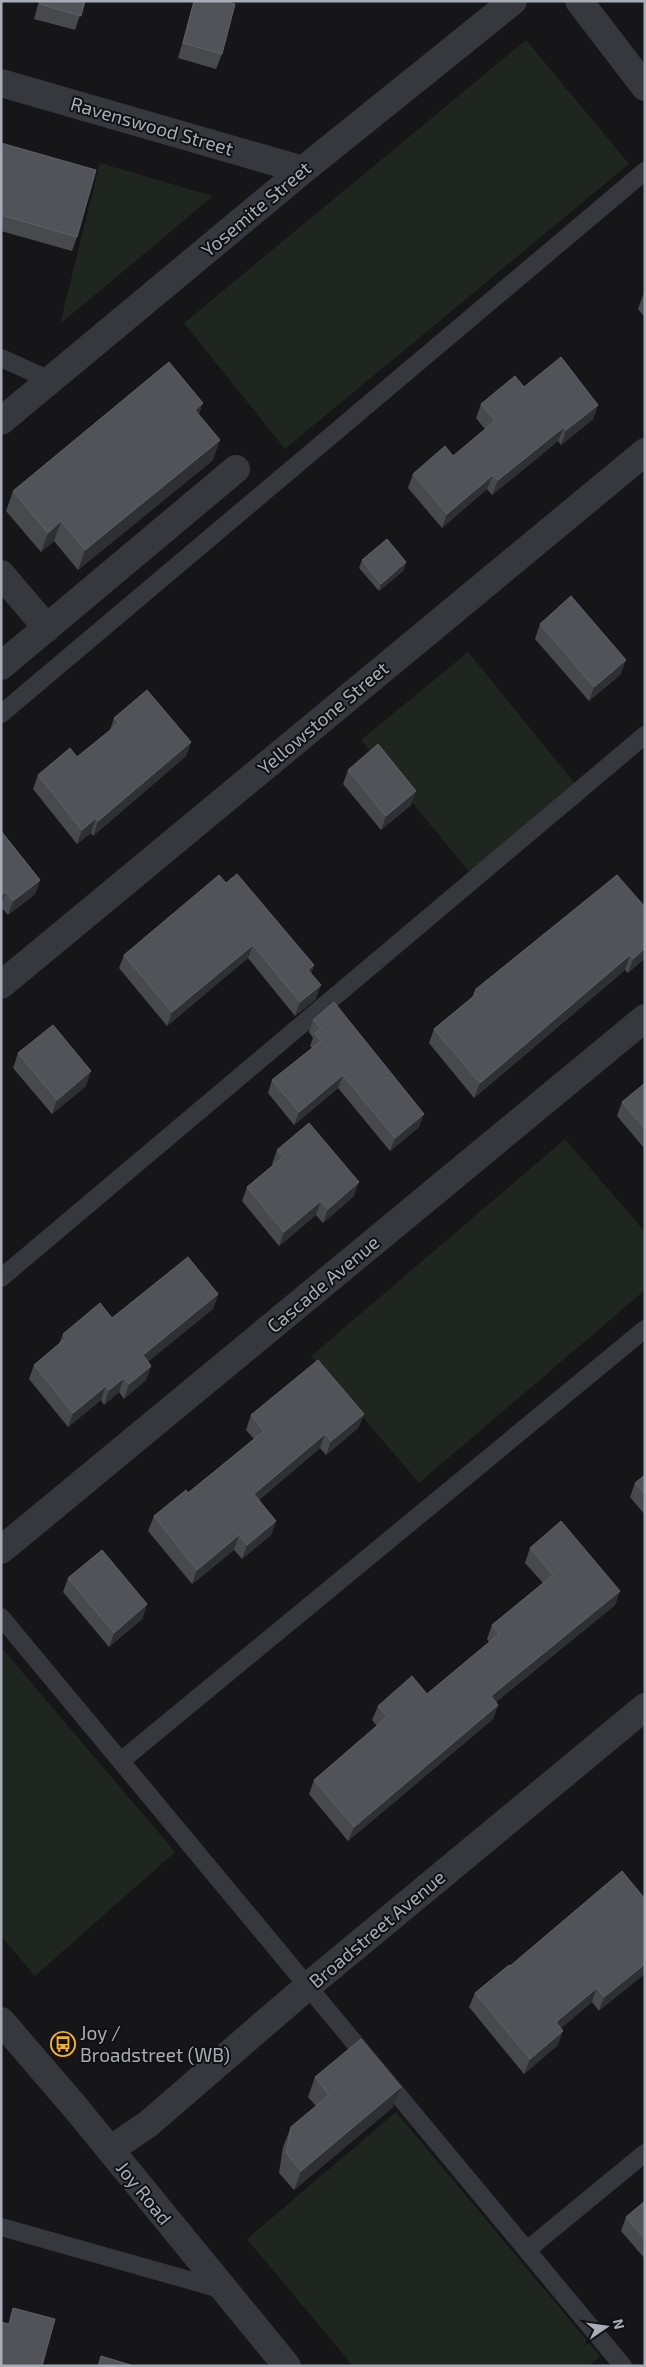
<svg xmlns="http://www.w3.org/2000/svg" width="646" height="2367" font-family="'Exo 2',sans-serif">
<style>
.green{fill:#1e261f}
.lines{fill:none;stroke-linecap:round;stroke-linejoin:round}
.service{stroke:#37383d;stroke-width:18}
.minor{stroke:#37383d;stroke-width:28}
.tertiary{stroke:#37383d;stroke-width:28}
.wall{fill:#47494d}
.shaded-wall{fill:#2f3033}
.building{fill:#525359;stroke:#5f6168}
.labels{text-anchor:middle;stroke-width:4;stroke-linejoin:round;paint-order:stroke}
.street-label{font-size:19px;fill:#a8adb8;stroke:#111113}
.poi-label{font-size:19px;fill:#a8adb8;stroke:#111113;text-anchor:start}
</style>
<rect width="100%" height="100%" fill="#161618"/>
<path class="green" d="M 526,40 L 629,164 L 285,449 L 184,323 Z
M 100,163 L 213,196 L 60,324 Z
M 468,652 L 586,797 L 479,884 L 361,740 Z
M 565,1139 L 645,1232 L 645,1290 L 419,1483 L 311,1356 Z
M 1,1647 L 175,1852 L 35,1976 L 1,1936 Z
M 396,2112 L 600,2356 L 589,2366 L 353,2366 L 247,2239 Z"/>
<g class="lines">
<path class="service" d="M 1,358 L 50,380
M 1,714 L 645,171
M 1,1278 L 645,735
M 1,1617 L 623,2366
M 121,1761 L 645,1329
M 1,2227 L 224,2290
M 527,2250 L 645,2153"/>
<path class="minor" d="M 579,1 L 645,87
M 1,83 L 303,170
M 1,421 L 303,170 L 513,1
M 1,574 L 47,628
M 1,666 L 236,469
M 1,985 L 645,452
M 1,1550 L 645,1018"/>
<path class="tertiary" d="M 1,2021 L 75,2107 L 287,2366
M 110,2150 L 148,2124 L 308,1986 L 645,1707"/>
</g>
<path class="wall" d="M 39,1 L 85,1 L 75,30 L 34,19 Z
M 194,1 L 224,1 L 222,54 L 216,69 L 178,58 Z
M 1,143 L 77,237 L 72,251 L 1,231 Z
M 645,293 L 645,318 L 638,309 L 643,295 Z
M 524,387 L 598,405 L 593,419 L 561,445 L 558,441 L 492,495 L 487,489 L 442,528 L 408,488 L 413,474 L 453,456 L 485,429 L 476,418 L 481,404 Z
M 199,415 L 213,460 L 78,570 L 54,541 L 41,552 L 6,511 L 13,491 Z
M 362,560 L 406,562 L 404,570 L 379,591 L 359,568 Z
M 540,624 L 621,674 L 589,701 L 535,639 Z
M 114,718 L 191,742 L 186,756 L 93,836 L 91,833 L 77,844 L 33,789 L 38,775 L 77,757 L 110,730 Z
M 348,770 L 411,805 L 381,830 L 343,784 Z
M 1,831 L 40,880 L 35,894 L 8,915 L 1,907 Z
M 617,875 L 645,958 L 628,973 L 625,970 L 474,1098 L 429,1043 L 434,1029 Z
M 226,883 L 314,965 L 311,973 L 316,999 L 295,1016 L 248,958 L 167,1026 L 119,968 L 124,955 Z
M 313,1020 L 419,1127 L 390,1151 L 338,1088 L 294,1125 L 268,1093 L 272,1080 L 312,1048 L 310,1046 L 313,1038 L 309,1032 Z
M 18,1053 L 86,1086 L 52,1114 L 13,1068 Z
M 645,1083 L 645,1149 L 617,1116 L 622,1102 Z
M 277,1150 L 354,1196 L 323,1223 L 316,1215 L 279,1246 L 242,1201 L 247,1187 L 273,1165 L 272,1164 Z
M 218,1294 L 213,1309 L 148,1361 L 151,1366 L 146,1380 L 124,1399 L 119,1392 L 104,1405 L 101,1400 L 68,1427 L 29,1379 L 34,1365 L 59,1344 L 63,1334 L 112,1318 Z
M 364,1414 L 358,1428 L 326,1455 L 320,1448 L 259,1500 L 276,1521 L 271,1535 L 242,1559 L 234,1550 L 192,1584 L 148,1531 L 154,1516 L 188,1493 L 254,1439 L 246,1430 L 251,1415 Z
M 645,1475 L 645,1515 L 630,1497 L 635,1483 Z
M 530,1548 L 620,1591 L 615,1605 L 496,1702 L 498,1705 L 493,1719 L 348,1841 L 309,1794 L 314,1780 L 377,1726 L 372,1720 L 378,1706 L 427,1694 L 489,1642 L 487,1639 L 492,1625 L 543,1583 L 525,1563 Z
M 68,1578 L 147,1604 L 142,1619 L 109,1647 L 63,1592 Z
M 645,1899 L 599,2011 L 592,2002 L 561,2028 L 558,2045 L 524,2074 L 469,2007 L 475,1993 L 510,1966 Z
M 315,2077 L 393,2107 L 294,2190 L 279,2173 L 283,2147 L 291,2127 L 316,2106 L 308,2097 Z
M 645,2201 L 645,2259 L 621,2231 L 626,2217 Z"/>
<path class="shaded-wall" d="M 203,403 L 196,423 L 195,410 Z
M 598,405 L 593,419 L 561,445 L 566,430 Z
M 564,427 L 558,441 L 492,495 L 498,480 Z
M 220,440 L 213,460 L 78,570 L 85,550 Z
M 493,475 L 487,489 L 442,528 L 447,514 Z
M 61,521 L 54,541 L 41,552 L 48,533 Z
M 406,562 L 404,570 L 379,591 L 381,584 Z
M 626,660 L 621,674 L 589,701 L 594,687 Z
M 191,742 L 186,756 L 93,836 L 98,821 Z
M 416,791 L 411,805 L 381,830 L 386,816 Z
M 96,818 L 91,833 L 77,844 L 82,830 Z
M 40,880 L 35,894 L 8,915 L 13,901 Z
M 6,892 L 1,906 L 1,896 Z
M 253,945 L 248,958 L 167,1026 L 172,1012 Z
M 645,948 L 645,958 L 628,973 L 633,959 Z
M 630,955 L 625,970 L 474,1098 L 480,1083 Z
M 314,965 L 309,979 L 308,970 Z
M 321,985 L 316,999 L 295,1016 L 300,1002 Z
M 91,1071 L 86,1086 L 52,1114 L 57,1100 Z
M 343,1075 L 338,1088 L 294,1125 L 299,1112 Z
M 424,1114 L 419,1127 L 390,1151 L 395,1138 Z
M 359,1182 L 354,1196 L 323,1223 L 328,1209 Z
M 321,1201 L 316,1215 L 279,1246 L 284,1232 Z
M 218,1294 L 213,1309 L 138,1370 L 143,1355 Z
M 151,1366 L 146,1380 L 124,1399 L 129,1384 Z
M 124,1378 L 119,1392 L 104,1405 L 109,1390 Z
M 106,1386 L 101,1400 L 68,1427 L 73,1413 Z
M 364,1414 L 358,1428 L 326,1455 L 331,1441 Z
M 325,1434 L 320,1448 L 249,1508 L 254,1494 Z
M 276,1521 L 271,1535 L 242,1559 L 247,1545 Z
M 239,1535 L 234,1550 L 192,1584 L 197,1570 Z
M 620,1591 L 615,1605 L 486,1710 L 491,1696 Z
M 147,1604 L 142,1619 L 109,1647 L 114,1633 Z
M 498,1705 L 493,1719 L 348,1841 L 354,1827 Z
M 645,1964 L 645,1974 L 599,2011 L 604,1997 Z
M 597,1988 L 592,2002 L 551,2037 L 556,2022 Z
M 563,2031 L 558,2045 L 524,2074 L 530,2059 Z
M 401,2087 L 393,2107 L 294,2190 L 301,2171 Z"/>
<path class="building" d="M 40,1 L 85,1 L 81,16 L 40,4 Z
M 194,1 L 224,1 L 235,4 L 222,54 L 183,43 Z
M 1,143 L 96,170 L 77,237 L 1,215 Z
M 561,357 L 598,405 L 566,430 L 564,427 L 498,480 L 493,475 L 447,514 L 413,474 L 445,446 L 453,456 L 495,421 L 481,404 L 515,376 L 524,387 Z
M 169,362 L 203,403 L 195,410 L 220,440 L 85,550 L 61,521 L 48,533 L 13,491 Z
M 387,539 L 406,562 L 381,584 L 362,560 Z
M 571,596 L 626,660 L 594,687 L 540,624 Z
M 147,690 L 191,742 L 98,821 L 96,818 L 82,830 L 38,775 L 70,748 L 77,757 L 119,723 L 114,718 Z
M 378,744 L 416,791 L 386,816 L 348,770 Z
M 1,831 L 40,880 L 13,901 L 6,892 L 1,896 Z
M 237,874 L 314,965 L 308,970 L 321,985 L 300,1002 L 253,945 L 172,1012 L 124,955 L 219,875 L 226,883 Z
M 617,875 L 645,907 L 645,948 L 633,959 L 630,955 L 480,1083 L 434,1029 L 473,997 L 476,989 Z
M 334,1002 L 424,1114 L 395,1138 L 343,1075 L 299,1112 L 272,1080 L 321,1041 L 315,1033 L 321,1028 L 313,1020 Z
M 53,1025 L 91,1071 L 57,1100 L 18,1053 Z
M 645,1083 L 645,1129 L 622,1102 Z
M 309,1123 L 359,1182 L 328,1209 L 321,1201 L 284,1232 L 247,1187 L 283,1157 L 277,1150 Z
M 188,1257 L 218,1294 L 143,1355 L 151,1366 L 129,1384 L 124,1378 L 109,1390 L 106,1386 L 73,1413 L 34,1365 L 66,1338 L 63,1334 L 100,1303 L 112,1318 Z
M 318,1360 L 364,1414 L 331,1441 L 325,1434 L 254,1494 L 276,1521 L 247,1545 L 239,1535 L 197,1570 L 154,1516 L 186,1490 L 188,1493 L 264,1431 L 251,1415 Z
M 645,1475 L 645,1494 L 635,1483 Z
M 561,1521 L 620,1591 L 491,1696 L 498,1705 L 354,1827 L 314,1780 L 387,1717 L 378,1706 L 412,1676 L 427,1694 L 499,1634 L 492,1625 L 553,1575 L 530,1548 Z
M 102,1550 L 147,1604 L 114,1633 L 68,1578 Z
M 622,1871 L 645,1899 L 645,1964 L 604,1997 L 597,1988 L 556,2022 L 563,2031 L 530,2059 L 475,1993 L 509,1965 L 510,1966 Z
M 361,2039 L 401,2087 L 301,2171 L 286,2153 L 291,2127 L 329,2095 L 315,2077 Z
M 645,2201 L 645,2239 L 626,2217 Z
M 13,2308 L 55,2319 L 42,2366 L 1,2366 L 1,2322 L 9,2324 Z
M 101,2356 L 134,2366 L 98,2366 Z"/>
<defs>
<symbol id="bus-ring" viewBox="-11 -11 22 22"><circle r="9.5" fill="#111113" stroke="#f2b134" stroke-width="1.5"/><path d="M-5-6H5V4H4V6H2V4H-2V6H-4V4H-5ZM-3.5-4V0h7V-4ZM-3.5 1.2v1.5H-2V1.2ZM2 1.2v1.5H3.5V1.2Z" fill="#f2b134"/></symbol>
</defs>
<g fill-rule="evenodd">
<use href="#bus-ring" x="49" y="2030" width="28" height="28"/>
</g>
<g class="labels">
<g class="street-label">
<text transform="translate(152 126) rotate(16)" y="7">Ravenswood Street</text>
<text transform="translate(256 209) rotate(-40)" y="7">Yosemite Street</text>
<text transform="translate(323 718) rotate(-40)" y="7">Yellowstone Street</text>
<text transform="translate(323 1284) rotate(-40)" y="7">Cascade Avenue</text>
<text transform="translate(377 1929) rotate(-40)" y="7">Broadstreet Avenue</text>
<text transform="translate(144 2193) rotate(51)" y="7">Joy Road</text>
</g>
<g class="poi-label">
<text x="80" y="2040">Joy /<tspan x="80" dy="22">Broadstreet (WB)</tspan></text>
</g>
</g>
<rect width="646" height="2367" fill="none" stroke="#a8adb8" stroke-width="5"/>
<g transform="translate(606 2327) rotate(77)" stroke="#111113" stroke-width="4" paint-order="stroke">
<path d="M0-4L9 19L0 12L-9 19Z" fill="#a8adb8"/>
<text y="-8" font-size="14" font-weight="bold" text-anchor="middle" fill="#a8adb8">N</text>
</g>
</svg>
